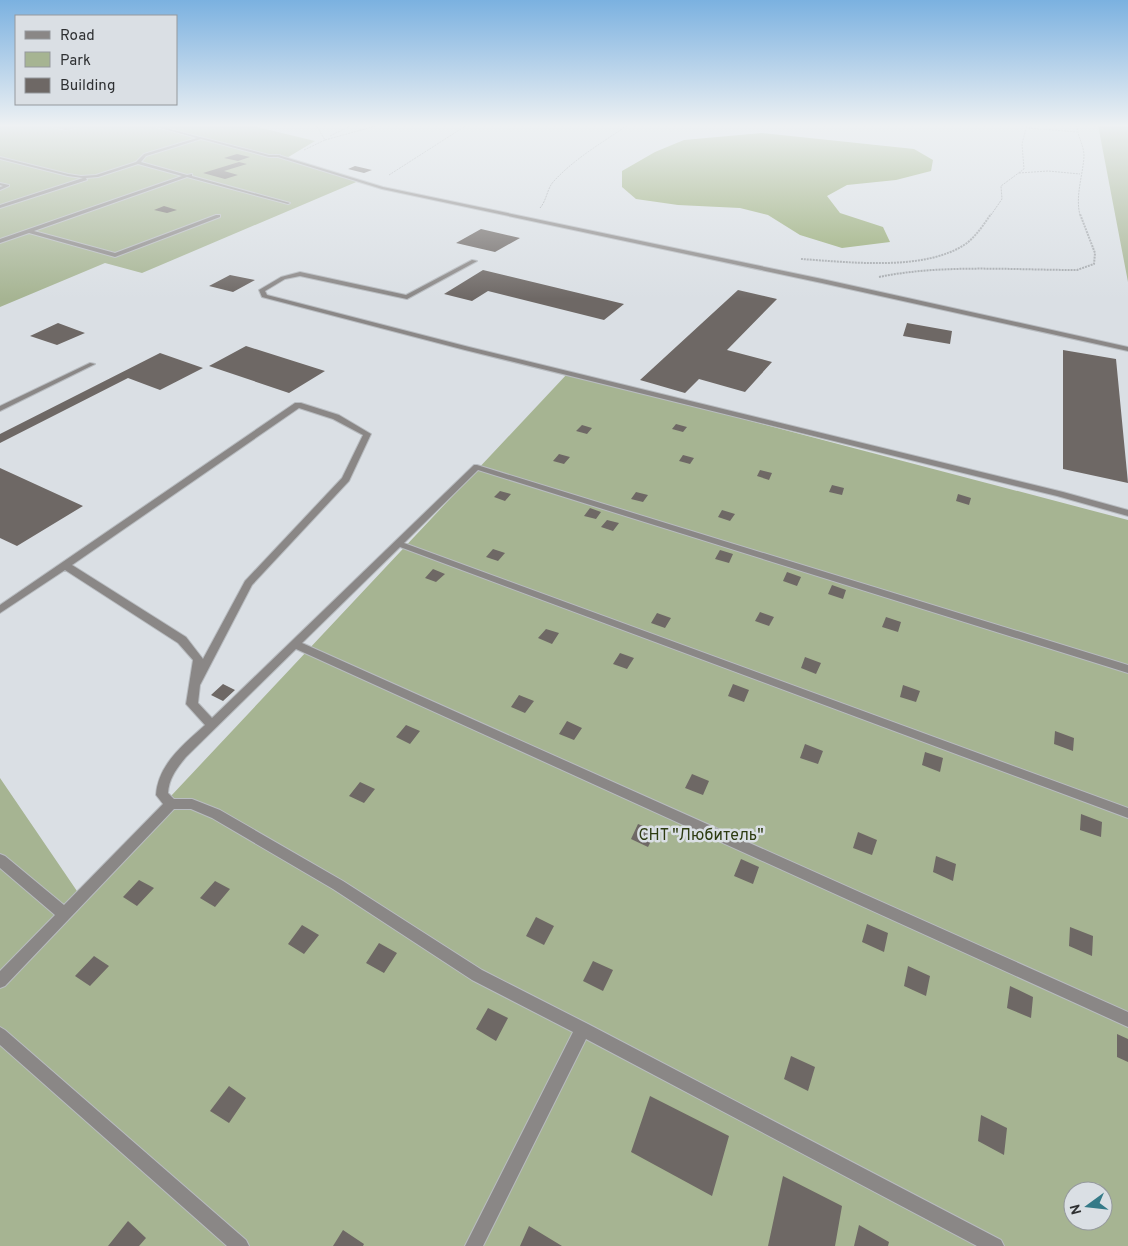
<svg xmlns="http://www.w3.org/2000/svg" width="1128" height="1246" font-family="Overpass,sans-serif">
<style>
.green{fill:#a6b492;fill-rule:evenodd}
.forest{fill:#94a871}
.building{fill:#6e6865}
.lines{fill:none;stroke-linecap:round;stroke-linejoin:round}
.lane-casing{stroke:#b8bcc0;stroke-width:2}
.street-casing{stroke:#b8bcc0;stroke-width:2}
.path-far1{stroke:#a4a8ac;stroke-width:1;stroke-dasharray:2 1;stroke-linecap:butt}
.path{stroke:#a4a8ac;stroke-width:2;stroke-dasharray:2 1;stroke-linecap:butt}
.lane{fill:#8a8786;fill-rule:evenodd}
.street{fill:#8a8786;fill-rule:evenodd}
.labels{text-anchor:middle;stroke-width:5;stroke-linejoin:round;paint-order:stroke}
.near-park-label{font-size:16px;fill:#2d3b10;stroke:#dadfe4}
</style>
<rect width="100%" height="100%" fill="#dadfe4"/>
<path class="green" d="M 0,125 L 249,125 L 315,141 L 285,159 L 361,180 L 142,273 L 105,263 L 0,307 Z
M 1098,125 L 1128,125 L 1128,282 Z
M 568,373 L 1128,520 L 1128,1246 L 0,1246 L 0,778 L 79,894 ZM 1073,1191 L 1103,1191 L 1103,1221 L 1073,1221 Z"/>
<path class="forest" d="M 762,133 L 914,149 L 933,160 L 931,171 L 896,180 L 847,185 L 827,196 L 840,213 L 883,227 L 890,242 L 842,248 L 800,235 L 768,215 L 740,208 L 678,205 L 636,199 L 622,187 L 622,171 L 655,152 L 684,140 Z"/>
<path class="building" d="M 237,154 L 250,157 L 238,161 L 224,158 Z
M 239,162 L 247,164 L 224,171 L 238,175 L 225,179 L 203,173 Z
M 355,166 L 372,170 L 364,173 L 348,169 Z
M 164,206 L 177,210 L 167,213 L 154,210 Z
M 481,229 L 520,238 L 495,252 L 456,243 Z
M 483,270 L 624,304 L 604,320 L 488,291 L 472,301 L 444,294 Z
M 230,275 L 255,280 L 233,292 L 209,286 Z
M 738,290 L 777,299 L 727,350 L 772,362 L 745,392 L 699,379 L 685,393 L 640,380 Z
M 58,323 L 85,333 L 57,345 L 30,336 Z
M 907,323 L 952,331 L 950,344 L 903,336 Z
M 246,346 L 325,371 L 289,393 L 209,366 Z
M 1063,350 L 1116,359 L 1128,483 L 1063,469 Z
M 160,353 L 203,368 L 160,390 L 128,378 L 0,443 L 0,434 Z
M 676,424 L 687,427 L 683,432 L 672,429 Z
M 582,425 L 592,428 L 587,434 L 576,431 Z
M 559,454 L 570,457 L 564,464 L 553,461 Z
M 683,455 L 694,458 L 690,464 L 679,461 Z
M 0,468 L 83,506 L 17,546 L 0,538 Z
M 760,470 L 772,473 L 769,480 L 757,476 Z
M 832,485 L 844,488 L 842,495 L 829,492 Z
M 500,491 L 511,494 L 505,501 L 494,497 Z
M 636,492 L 648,495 L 643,502 L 631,499 Z
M 958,494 L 971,498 L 969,505 L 956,501 Z
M 590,508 L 601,512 L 596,519 L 584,516 Z
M 722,510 L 735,514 L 730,521 L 718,517 Z
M 607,520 L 619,523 L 613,531 L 601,527 Z
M 493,549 L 505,553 L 498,561 L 486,557 Z
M 720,550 L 733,554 L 729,563 L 715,559 Z
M 433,569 L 445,574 L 436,582 L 425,578 Z
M 787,572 L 801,577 L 797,586 L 783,581 Z
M 832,585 L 846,590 L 843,599 L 828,594 Z
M 760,612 L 774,617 L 769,626 L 755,621 Z
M 657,613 L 671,618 L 665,628 L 651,623 Z
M 886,617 L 901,622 L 898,632 L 882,627 Z
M 546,629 L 559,633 L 552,644 L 538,638 Z
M 620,653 L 634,658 L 627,669 L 613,664 Z
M 805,657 L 821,663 L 816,674 L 801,668 Z
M 223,684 L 235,690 L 223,701 L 211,695 Z
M 733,684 L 749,690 L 744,702 L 728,696 Z
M 903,685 L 920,691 L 916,702 L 900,697 Z
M 519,695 L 534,701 L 525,713 L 511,707 Z
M 567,721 L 582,728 L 574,740 L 559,734 Z
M 406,725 L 420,731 L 410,744 L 396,737 Z
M 1055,731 L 1074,738 L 1073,751 L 1054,744 Z
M 805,744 L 823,751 L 818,764 L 800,758 Z
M 925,752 L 943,758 L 940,772 L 922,765 Z
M 692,774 L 709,781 L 703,795 L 685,788 Z
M 360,782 L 375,789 L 364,803 L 349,796 Z
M 1081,814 L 1102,822 L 1101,837 L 1080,830 Z
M 638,824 L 656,831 L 648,847 L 631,839 Z
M 858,832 L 877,840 L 872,855 L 853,848 Z
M 936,856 L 956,864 L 953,881 L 933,872 Z
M 741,859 L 759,867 L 753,884 L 734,876 Z
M 139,880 L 154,888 L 137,906 L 123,897 Z
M 215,881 L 230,889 L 215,907 L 200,898 Z
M 536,917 L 554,926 L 544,945 L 526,936 Z
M 867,924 L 888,933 L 884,952 L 862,942 Z
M 302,925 L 319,935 L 304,954 L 288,944 Z
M 1070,927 L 1093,936 L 1092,956 L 1069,946 Z
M 379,943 L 397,953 L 384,973 L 366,963 Z
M 94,956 L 109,966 L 90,986 L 75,976 Z
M 593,961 L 613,970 L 603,991 L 583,981 Z
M 908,966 L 930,976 L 926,996 L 904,986 Z
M 1010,986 L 1033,997 L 1031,1018 L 1007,1008 Z
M 488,1008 L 508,1018 L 496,1041 L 476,1029 Z
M 1117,1034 L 1128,1039 L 1128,1062 L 1117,1057 Z
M 791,1056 L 815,1067 L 808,1091 L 784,1079 Z
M 229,1086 L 246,1098 L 229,1123 L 210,1111 Z
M 650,1096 L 729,1136 L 712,1196 L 631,1152 Z
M 981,1115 L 1007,1128 L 1004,1155 L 978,1141 Z
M 783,1176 L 842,1206 L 835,1246 L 768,1246 Z
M 128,1221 L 146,1238 L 139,1246 L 108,1246 Z
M 859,1225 L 889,1242 L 888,1246 L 854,1246 Z
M 529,1226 L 562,1246 L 520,1246 Z
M 343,1230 L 364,1244 L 363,1246 L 333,1246 Z"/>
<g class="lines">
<defs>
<path id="lane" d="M 44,125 L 66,128 L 86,125 L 66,130 Z
M 149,125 L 154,125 L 269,155 L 280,155 L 279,157 L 269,157 L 201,139 L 146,156 L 141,162 L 187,175 L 192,174 L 192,176 L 290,203 L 288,204 L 187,177 L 34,231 L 115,253 L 216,215 L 220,215 L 220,217 L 115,257 L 29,233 L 0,243 L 0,239 L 182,176 L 138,164 L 98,177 L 86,178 L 87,180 L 0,208 L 0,205 L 83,178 L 68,176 L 0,159 L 0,157 L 68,174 L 81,176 L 96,175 L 136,162 L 144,154 L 197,138 Z
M 0,183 L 9,185 L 9,186 L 0,190 L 0,187 L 3,186 L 0,185 Z
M 90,363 L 95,364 L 0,411 L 0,406 Z
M 295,403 L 301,403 L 339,415 L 371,434 L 349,481 L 252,585 L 200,685 L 198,703 L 212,718 L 474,465 L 477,465 L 1128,665 L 1128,673 L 478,470 L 404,543 L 1128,808 L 1128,818 L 400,547 L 302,643 L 1128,1012 L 1128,1027 L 296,649 L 186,757 C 177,768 169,778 168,793 L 174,799 L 192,799 L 220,810 L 343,881 L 482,970 L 588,1024 L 1001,1240 L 1004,1246 L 977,1246 L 586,1039 L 483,1246 L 465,1246 L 573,1032 L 472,980 L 333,889 L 212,818 L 191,809 L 174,809 L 5,986 L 0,988 L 0,971 L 55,915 L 0,868 L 0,854 L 5,856 L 64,905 L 163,804 L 156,795 C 158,764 184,744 205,725 L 186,704 L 193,660 L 178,643 L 65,570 L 0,613 L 0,605 ZM 299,408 L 333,419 L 363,435 L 342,478 L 245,581 L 203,659 L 186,637 L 72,565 Z
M 0,1027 L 5,1030 L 246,1240 L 249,1246 L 227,1246 L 0,1045 Z"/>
<path id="street" d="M 278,155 L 383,187 L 822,279 L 1128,347 L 1128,351 L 822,283 L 382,189 L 278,157 Z
M 472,260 L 477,261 L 407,299 L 300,276 L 285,279 L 265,291 L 267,295 L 469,347 L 1063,492 L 1128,510 L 1128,516 L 1057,496 L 465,350 L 262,297 L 259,290 L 281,277 L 300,272 L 406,295 Z"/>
</defs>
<use href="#lane" class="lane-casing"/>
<use href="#street" class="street-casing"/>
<path class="path-far1" d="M 1077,125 C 1077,136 1084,145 1084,156 C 1083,175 1075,196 1080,215
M 1028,128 L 1077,132
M 330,136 L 352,125
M 325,140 L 379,125
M 304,150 L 325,140 L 316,125
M 1019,173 L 1048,171 L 1080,174
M 389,175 L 467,125
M 540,208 C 547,200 547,188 554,181 C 574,159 603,142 628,125
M 991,215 L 1002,199 L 1001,186 L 1024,169 L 1022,144 L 1027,125"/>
<path class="path" d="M 801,259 C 849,262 926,272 967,243 C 977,235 984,224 991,214
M 879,277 C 942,264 1012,270 1077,270 L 1094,264 L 1095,253 L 1080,214"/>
<use href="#lane" class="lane"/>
<use href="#street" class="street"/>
</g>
<linearGradient id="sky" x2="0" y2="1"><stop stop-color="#7bb1e0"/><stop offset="0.42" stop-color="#eef1f3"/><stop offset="1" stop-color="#eef1f3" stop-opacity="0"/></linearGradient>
<rect width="1128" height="299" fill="url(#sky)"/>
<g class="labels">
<g class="near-park-label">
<text x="701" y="840">СНТ "Любитель"</text>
</g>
</g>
<rect x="15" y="15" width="162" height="90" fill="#dadfe4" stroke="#95999d"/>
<rect x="25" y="31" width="25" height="8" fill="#8a8786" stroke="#95999d"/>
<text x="60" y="40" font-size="15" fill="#2e3032">Road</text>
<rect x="25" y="52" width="25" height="15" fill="#a6b492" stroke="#95999d"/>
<text x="60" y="65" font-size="15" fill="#2e3032">Park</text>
<rect x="25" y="78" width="25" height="15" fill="#6e6865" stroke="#95999d"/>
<text x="60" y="90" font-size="15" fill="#2e3032">Building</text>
<g transform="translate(1088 1206) rotate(255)"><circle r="24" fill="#dadfe4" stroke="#95999d"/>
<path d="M0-4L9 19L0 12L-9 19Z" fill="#357a88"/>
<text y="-8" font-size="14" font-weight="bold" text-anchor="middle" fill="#2e3032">N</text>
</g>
</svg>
